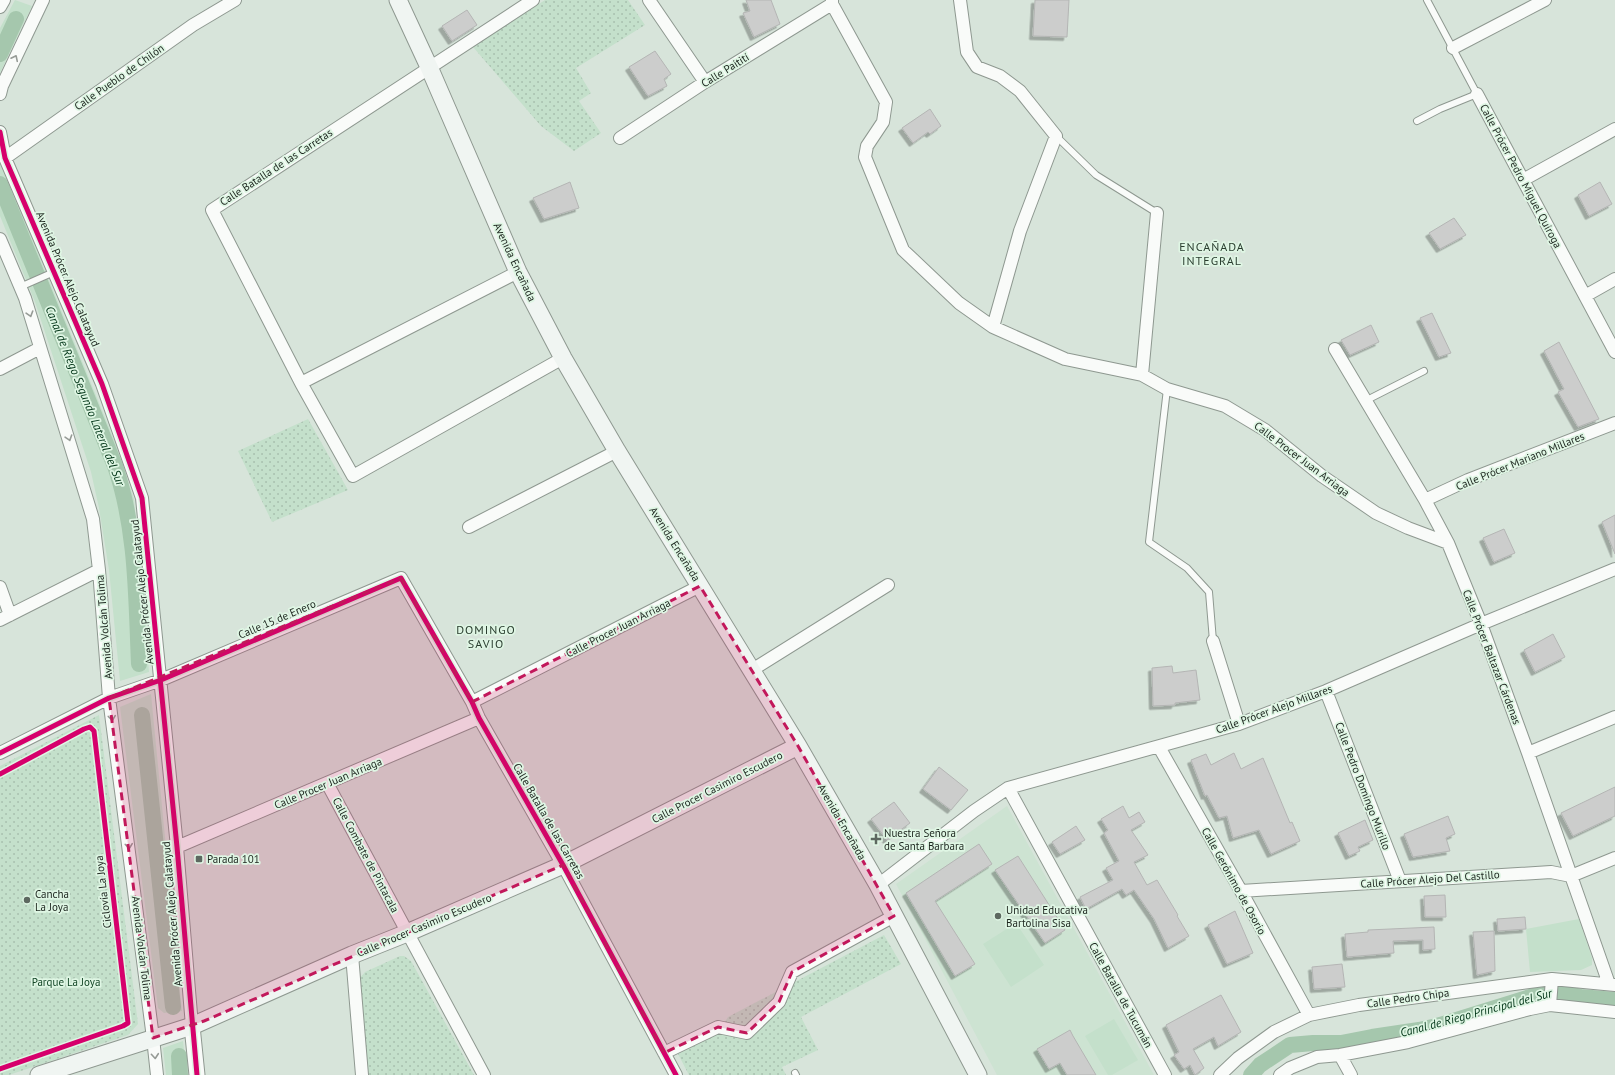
<svg xmlns="http://www.w3.org/2000/svg" width="1615" height="1075" font-family="'PT Sans',sans-serif">
<style>
.built{fill:#cde3d2}
.grass{fill:#c4e0cb}
.park{fill:url(#park-dots)}
.lines{fill:none;stroke-linecap:round;stroke-linejoin:round}
.canal{stroke:#a5c7ad;stroke-width:16}
.building{fill:#cccdcc;stroke:#b4b5b4;filter:url(#shadow)}
.service-casing{stroke:#8e9890;stroke-width:8}
.minor-casing{stroke:#8e9890;stroke-width:14}
.tertiary-casing{stroke:#8e9890;stroke-width:17}
.secondary-casing{stroke:#8e9890;stroke-width:19}
.service{stroke:#f9fbf9;stroke-width:6}
.minor{stroke:#f9fbf9;stroke-width:12}
.tertiary{stroke:#f9fbf9;stroke-width:15}
.secondary{stroke:#f0f5f2;stroke-width:17}
.cycleway-casing{stroke:#dff6e4;stroke-width:8}
.cycleway{stroke:#d6006c;stroke-width:5}
.oneway{stroke:#969b96}
.marked{fill:#c2185b;fill-opacity:0.2;stroke:#c2185b;stroke-width:3;stroke-dasharray:8 5;stroke-linejoin:round}
.poi-dot{fill:#5d6860;stroke:#dff6e4;stroke-width:1.5}
.labels{text-anchor:middle;stroke-width:3.5;stroke-linejoin:round;paint-order:stroke}
.street-label{font-size:11px;fill:#1c251e;stroke:#dff6e4}
.poi-label{font-size:11px;fill:#1c251e;stroke:#dff6e4;text-anchor:start}
.park-label{font-size:11px;fill:#124525;stroke:#dff6e4}
.neighbourhood-label{font-size:12px;letter-spacing:1px;fill:#2a3d2f;stroke:#dff6e4}
.water-label{font-size:12px;font-style:italic;fill:#003416;stroke:#dff6e4}
</style>
<defs>
<pattern id="park-dots" width="8" height="8" patternUnits="userSpaceOnUse"><rect width="8" height="8" fill="#c4e0cb"/><path d="M2 2h.1M6 6h.1" fill="none" stroke="#a8c0ae" stroke-width="1.8" stroke-linecap="round"/></pattern>
<filter id="shadow"><feDropShadow dx="-3.5" dy="3.5" stdDeviation="0" flood-color="#0004"/></filter>
</defs>
<rect width="100%" height="100%" fill="#d7e4da"/>
<path class="built" d="M 1007,806 L 1154,1075 L 997,1075 L 896,884 Z"/>
<path class="grass" d="M 15,0 L 32,6 L 0,73 L 0,28 Z
M 0,160 L 115,442 L 134,499 L 149,672 L 120,681 L 109,570 L 99,508 L 91,472 L 35,302 L 0,216 Z
M 151,694 L 182,1011 L 164,1013 L 158,1008 L 120,707 Z
M 1579,919 L 1592,958 L 1592,965 L 1581,970 L 1530,972 L 1526,929 Z
M 1016,923 L 1044,965 L 1011,987 L 983,944 Z
M 1114,1019 L 1138,1060 L 1112,1075 L 1108,1075 L 1085,1036 Z
M 183,1041 L 187,1075 L 166,1075 L 163,1048 Z"/>
<path class="park" d="M 545,0 L 628,0 L 645,25 L 576,68 L 591,93 L 579,101 L 601,133 L 574,151 L 541,126 L 473,47 Z
M 308,419 L 348,490 L 272,522 L 238,451 Z
M 99,715 L 138,1024 L 128,1035 L 9,1075 L 0,1075 L 0,766 Z
M 884,935 L 901,964 L 801,1017 L 818,1050 L 782,1067 L 786,1075 L 689,1075 L 678,1054 L 718,1033 L 728,1017 Z
M 400,956 L 404,956 L 411,961 L 474,1075 L 368,1075 L 359,979 L 365,972 Z"/>
<g class="lines">
<path class="canal" d="M 0,54 L 16,19
M 0,184 L 115,466 C 137,530 136,598 139,664
M 142,715 L 173,1007
M 179,1056 L 180,1075
M 1251,1075 L 1260,1065 L 1290,1045 L 1313,1043 L 1341,1043 L 1372,1037 L 1419,1030 L 1437,1026 L 1540,994 L 1559,991 L 1580,997 L 1615,1000"/>
</g>
<path class="building" d="M 746,0 L 771,0 L 780,24 L 754,37 L 743,13 L 750,11 Z
M 1035,0 L 1069,0 L 1067,37 L 1033,36 Z
M 467,10 L 477,25 L 452,41 L 442,26 Z
M 655,51 L 671,74 L 664,79 L 667,86 L 648,96 L 629,67 Z
M 930,109 L 941,126 L 930,134 L 928,132 L 913,143 L 902,128 Z
M 570,182 L 579,208 L 544,219 L 533,198 Z
M 1600,182 L 1612,204 L 1589,216 L 1578,195 Z
M 1454,218 L 1466,235 L 1440,249 L 1429,233 Z
M 1432,313 L 1451,353 L 1439,357 L 1420,318 Z
M 1371,325 L 1379,342 L 1350,355 L 1341,340 Z
M 1559,342 L 1599,419 L 1578,427 L 1558,392 L 1564,389 L 1544,351 Z
M 1615,515 L 1615,554 L 1602,522 Z
M 1504,529 L 1515,553 L 1494,562 L 1483,538 Z
M 1553,634 L 1565,657 L 1535,672 L 1524,650 Z
M 1172,666 L 1173,673 L 1196,670 L 1200,700 L 1175,703 L 1175,705 L 1153,706 L 1152,668 Z
M 1234,753 L 1241,769 L 1263,758 L 1290,823 L 1292,822 L 1300,841 L 1271,854 L 1259,830 L 1233,838 L 1227,816 L 1219,818 L 1207,795 L 1205,796 L 1191,760 L 1206,754 L 1211,765 Z
M 939,767 L 968,790 L 951,810 L 923,789 Z
M 1615,787 L 1615,816 L 1573,836 L 1561,813 Z
M 894,802 L 910,823 L 887,840 L 871,819 Z
M 1123,806 L 1129,818 L 1139,812 L 1145,822 L 1131,830 L 1148,855 L 1134,862 L 1147,885 L 1157,880 L 1178,915 L 1177,916 L 1189,936 L 1168,948 L 1154,919 L 1134,890 L 1126,895 L 1122,889 L 1086,909 L 1080,897 L 1113,880 L 1106,868 L 1119,861 L 1104,833 L 1108,830 L 1101,819 Z
M 1448,816 L 1455,834 L 1446,838 L 1450,851 L 1413,857 L 1404,834 Z
M 1365,820 L 1373,840 L 1358,847 L 1360,851 L 1349,856 L 1338,833 Z
M 1076,826 L 1085,840 L 1060,854 L 1052,842 Z
M 979,844 L 992,864 L 935,901 L 975,964 L 955,976 L 906,893 Z
M 1018,856 L 1065,930 L 1045,943 L 995,870 Z
M 1445,895 L 1446,917 L 1425,917 L 1424,896 Z
M 1235,911 L 1253,953 L 1227,964 L 1208,925 Z
M 1525,917 L 1526,929 L 1498,931 L 1497,919 Z
M 1434,927 L 1435,949 L 1423,950 L 1423,940 L 1393,941 L 1394,953 L 1347,957 L 1345,934 L 1368,932 L 1368,930 Z
M 1494,931 L 1495,971 L 1477,975 L 1473,932 Z
M 1342,964 L 1345,987 L 1314,989 L 1312,967 Z
M 1221,995 L 1241,1032 L 1218,1046 L 1214,1037 L 1193,1049 L 1204,1068 L 1195,1075 L 1190,1065 L 1184,1069 L 1174,1055 L 1179,1052 L 1166,1025 Z
M 1070,1030 L 1073,1036 L 1096,1075 L 1067,1075 L 1060,1063 L 1049,1069 L 1037,1049 Z"/>
<g class="lines">
<defs>
<path id="service" d="M 1417,121 L 1440,109 L 1477,94 L 1427,0
M 1056,136 L 1096,175 L 1157,213
M 20,287 L 54,272
M 1167,389 L 1149,542 L 1187,568 L 1209,592 L 1213,641
M 1365,401 L 1424,371
M 795,1073 L 796,1075"/>
<path id="minor" d="M 533,0 L 212,210 L 301,383 L 353,476 L 563,358
M 649,0 L 705,82
M 832,0 L 832,4 L 886,102 L 883,122 L 867,146 L 865,157 L 903,250 L 959,303 L 993,327 L 1065,359 L 1142,375 L 1167,389 L 1225,406 L 1265,430 L 1322,476 L 1376,513 L 1408,528 L 1448,543
M 960,0 L 967,52 L 977,67 L 1000,76 L 1020,91 L 1056,136 L 1020,231 L 993,327
M 0,7 L 4,0
M 1453,48 L 1545,0
M 0,94 L 2,86 L 43,0
M 1477,94 L 1615,352
M 0,132 L 5,158 L 102,384 L 142,498 L 177,847 L 192,1026
M 620,138 L 705,82 L 832,4
M 5,158 L 193,25 L 235,0
M 1523,180 L 1615,129
M 0,239 L 25,298 L 93,519 L 99,570 L 109,698 L 153,1038 L 157,1075
M 1585,296 L 1615,279
M 1335,349 L 1425,500 L 1448,543 L 1481,624 L 1528,753 L 1609,984
M 0,369 L 40,348
M 1142,375 L 1157,213
M 301,383 L 518,272
M 1425,500 L 1468,480 L 1615,423
M 469,527 L 617,451
M 0,587 L 10,615
M 0,620 L 99,570
M 1213,641 L 1239,724
M 752,670 L 888,585
M 1326,691 L 1400,881
M 472,702 L 700,586
M 1159,747 L 1241,891 L 1309,1015
M 0,753 L 109,698 L 161,680 L 401,578 L 472,702 L 479,718 L 563,865 L 676,1075
M 1528,753 L 1615,717
M 327,783 L 484,1075
M 1008,788 L 1165,1075
M 177,847 L 479,718
M 878,885 L 974,811 L 1008,788 L 1239,724 L 1326,691 L 1481,624 L 1615,569
M 1241,891 L 1551,872 L 1571,876 L 1615,858
M 352,955 L 362,1075
M 1550,1005 L 1552,979
M 664,1053 L 718,1027 L 747,1033 L 779,1002 L 792,972 L 894,916
M 1340,1055 L 1351,1075
M 1220,1075 L 1238,1058 L 1274,1032 L 1309,1015 L 1359,1005 L 1552,979 L 1615,985
M 1280,1075 L 1290,1068 L 1317,1057 L 1340,1055 L 1408,1042 L 1530,1009 L 1550,1005 L 1615,1012"/>
<path id="tertiary" d="M 192,1026 L 197,1075"/>
<path id="secondary" d="M 398,0 L 429,67 L 518,272 L 563,358 L 617,451 L 798,746 L 878,885 L 978,1075
M 39,1075 L 192,1026 L 352,955 L 407,933 L 563,865 L 798,746"/>
</defs>
<use href="#service" class="service-casing"/>
<use href="#minor" class="minor-casing"/>
<use href="#tertiary" class="tertiary-casing"/>
<use href="#secondary" class="secondary-casing"/>
<use href="#service" class="service"/>
<use href="#minor" class="minor"/>
<use href="#tertiary" class="tertiary"/>
<use href="#secondary" class="secondary"/>
<defs>
<path id="cycleway" d="M 0,132 L 5,158 L 102,384 L 142,498 L 177,847 L 197,1075
M 0,753 L 109,698 L 161,680 L 401,578 L 472,702 L 479,718 L 563,865 L 676,1075
M 0,774 L 84,729 L 90,727 L 94,731 L 128,1023 L 123,1026 L 0,1069"/>
</defs>
<use href="#cycleway" class="cycleway-casing"/>
<use href="#cycleway" class="cycleway"/>
</g>
<defs><path id="oneway-chevron" d="M-2-3.5L2.5 0L-2 3.5" fill="none" stroke-width="1.6" stroke-linecap="round" stroke-linejoin="round"/></defs>
<g class="oneway">
<use href="#oneway-chevron" transform="translate(15 58) rotate(-64)"/>
<use href="#oneway-chevron" transform="translate(30 314) rotate(73)"/>
<use href="#oneway-chevron" transform="translate(69 438) rotate(72)"/>
<use href="#oneway-chevron" transform="translate(112 718) rotate(83)"/>
<use href="#oneway-chevron" transform="translate(129 846) rotate(83)"/>
<use href="#oneway-chevron" transform="translate(155 1056) rotate(85)"/>
</g>
<path class="marked" d="M 401,578 L 472,702 L 700,586 L 798,746 L 894,916 L 792,972 L 779,1002 L 747,1033 L 718,1027 L 664,1053 L 563,865 L 204,1021 L 153,1038 L 109,698 Z"/>
<g class="poi-dot">
<path d="M874 833h4v4h4v4h-4v4h-4v-4h-4v-4h4z"/>
<rect x="195" y="855" width="8" height="8" rx="2"/>
<circle cx="27" cy="900" r="4"/>
<circle cx="998" cy="916" r="4"/>
</g>
<g class="labels">
<g class="street-label">
<text transform="translate(725 70) rotate(-32)" y="4">Calle Paitití</text>
<text transform="translate(119 77) rotate(-35)" y="4">Calle Pueblo de Chilón</text>
<text transform="translate(276 167) rotate(-33)" y="4">Calle Batalla de las Carretas</text>
<text transform="translate(1521 176) rotate(62)" y="4">Calle Prócer Pedro Miguel Quiroga</text>
<text transform="translate(515 262) rotate(65)" y="4">Avenida Encañada</text>
<text transform="translate(68 279) rotate(67)" y="4">Avenida Prócer Alejo Calatayud</text>
<text transform="translate(1302 459) rotate(37)" y="4">Calle Procer Juan Arriaga</text>
<text transform="translate(1520 461) rotate(-22)" y="4">Calle Prócer Mariano Millares</text>
<text transform="translate(675 544) rotate(58)" y="4">Avenida Encañada</text>
<text transform="translate(142 592) rotate(-96)" y="4">Avenida Prócer Alejo Calatayud</text>
<text transform="translate(277 619) rotate(-23)" y="4">Calle 15 de Enero</text>
<text transform="translate(104 627) rotate(-95)" y="4">Avenida Volcán Tolima</text>
<text transform="translate(618 628) rotate(-27)" y="4">Calle Procer Juan Arriaga</text>
<text transform="translate(1492 657) rotate(69)" y="4">Calle Prócer Baltazar Cárdenas</text>
<text transform="translate(1274 709) rotate(-20)" y="4">Calle Prócer Alejo Millares</text>
<text transform="translate(328 783) rotate(-23)" y="4">Calle Procer Juan Arriaga</text>
<text transform="translate(1363 786) rotate(69)" y="4">Calle Pedro Domingo Murillo</text>
<text transform="translate(717 787) rotate(-27)" y="4">Calle Procer Casimiro Escudero</text>
<text transform="translate(549 821) rotate(60)" y="4">Calle Batalla de las Carretas</text>
<text transform="translate(842 822) rotate(60)" y="4">Avenida Encañada</text>
<text transform="translate(366 855) rotate(62)" y="4">Calle Combate de Pintacala</text>
<text transform="translate(1430 879) rotate(-4)" y="4">Calle Prócer Alejo Del Castillo</text>
<text transform="translate(1234 881) rotate(61)" y="4">Calle Gerónimo de Osorio</text>
<text transform="translate(103 892) rotate(-97)" y="4">Ciclovía La Joya</text>
<text transform="translate(172 914) rotate(-95)" y="4">Avenida Prócer Alejo Calatayud</text>
<text transform="translate(424 925) rotate(-23)" y="4">Calle Procer Casimiro Escudero</text>
<text transform="translate(142 948) rotate(83)" y="4">Avenida Volcán Tolima</text>
<text transform="translate(1121 995) rotate(61)" y="4">Calle Batalla de Tucumán</text>
<text transform="translate(1408 998) rotate(-8)" y="4">Calle Pedro Chipa</text>
</g>
<g class="poi-label">
<text x="884" y="837">Nuestra Señora<tspan x="884" dy="13">de Santa Barbara</tspan></text>
<text x="207" y="863">Parada 101</text>
<text x="35" y="898">Cancha<tspan x="35" dy="13">La Joya</tspan></text>
<text x="1006" y="914">Unidad Educativa<tspan x="1006" dy="13">Bartolina Sisa</tspan></text>
</g>
<g class="park-label">
<text x="66" y="986">Parque La Joya</text>
</g>
<g class="neighbourhood-label">
<text x="1212" y="251">ENCAÑADA<tspan x="1212" dy="14">INTEGRAL</tspan></text>
<text x="486" y="634">DOMINGO<tspan x="486" dy="14">SAVIO</tspan></text>
</g>
<g class="water-label">
<text transform="translate(85 396) rotate(68)" y="4">Canal de Riego Segundo Lateral del Sur</text>
<text transform="translate(1476 1013) rotate(-15)" y="4">Canal de Riego Principal del Sur</text>
</g>
</g>
</svg>
